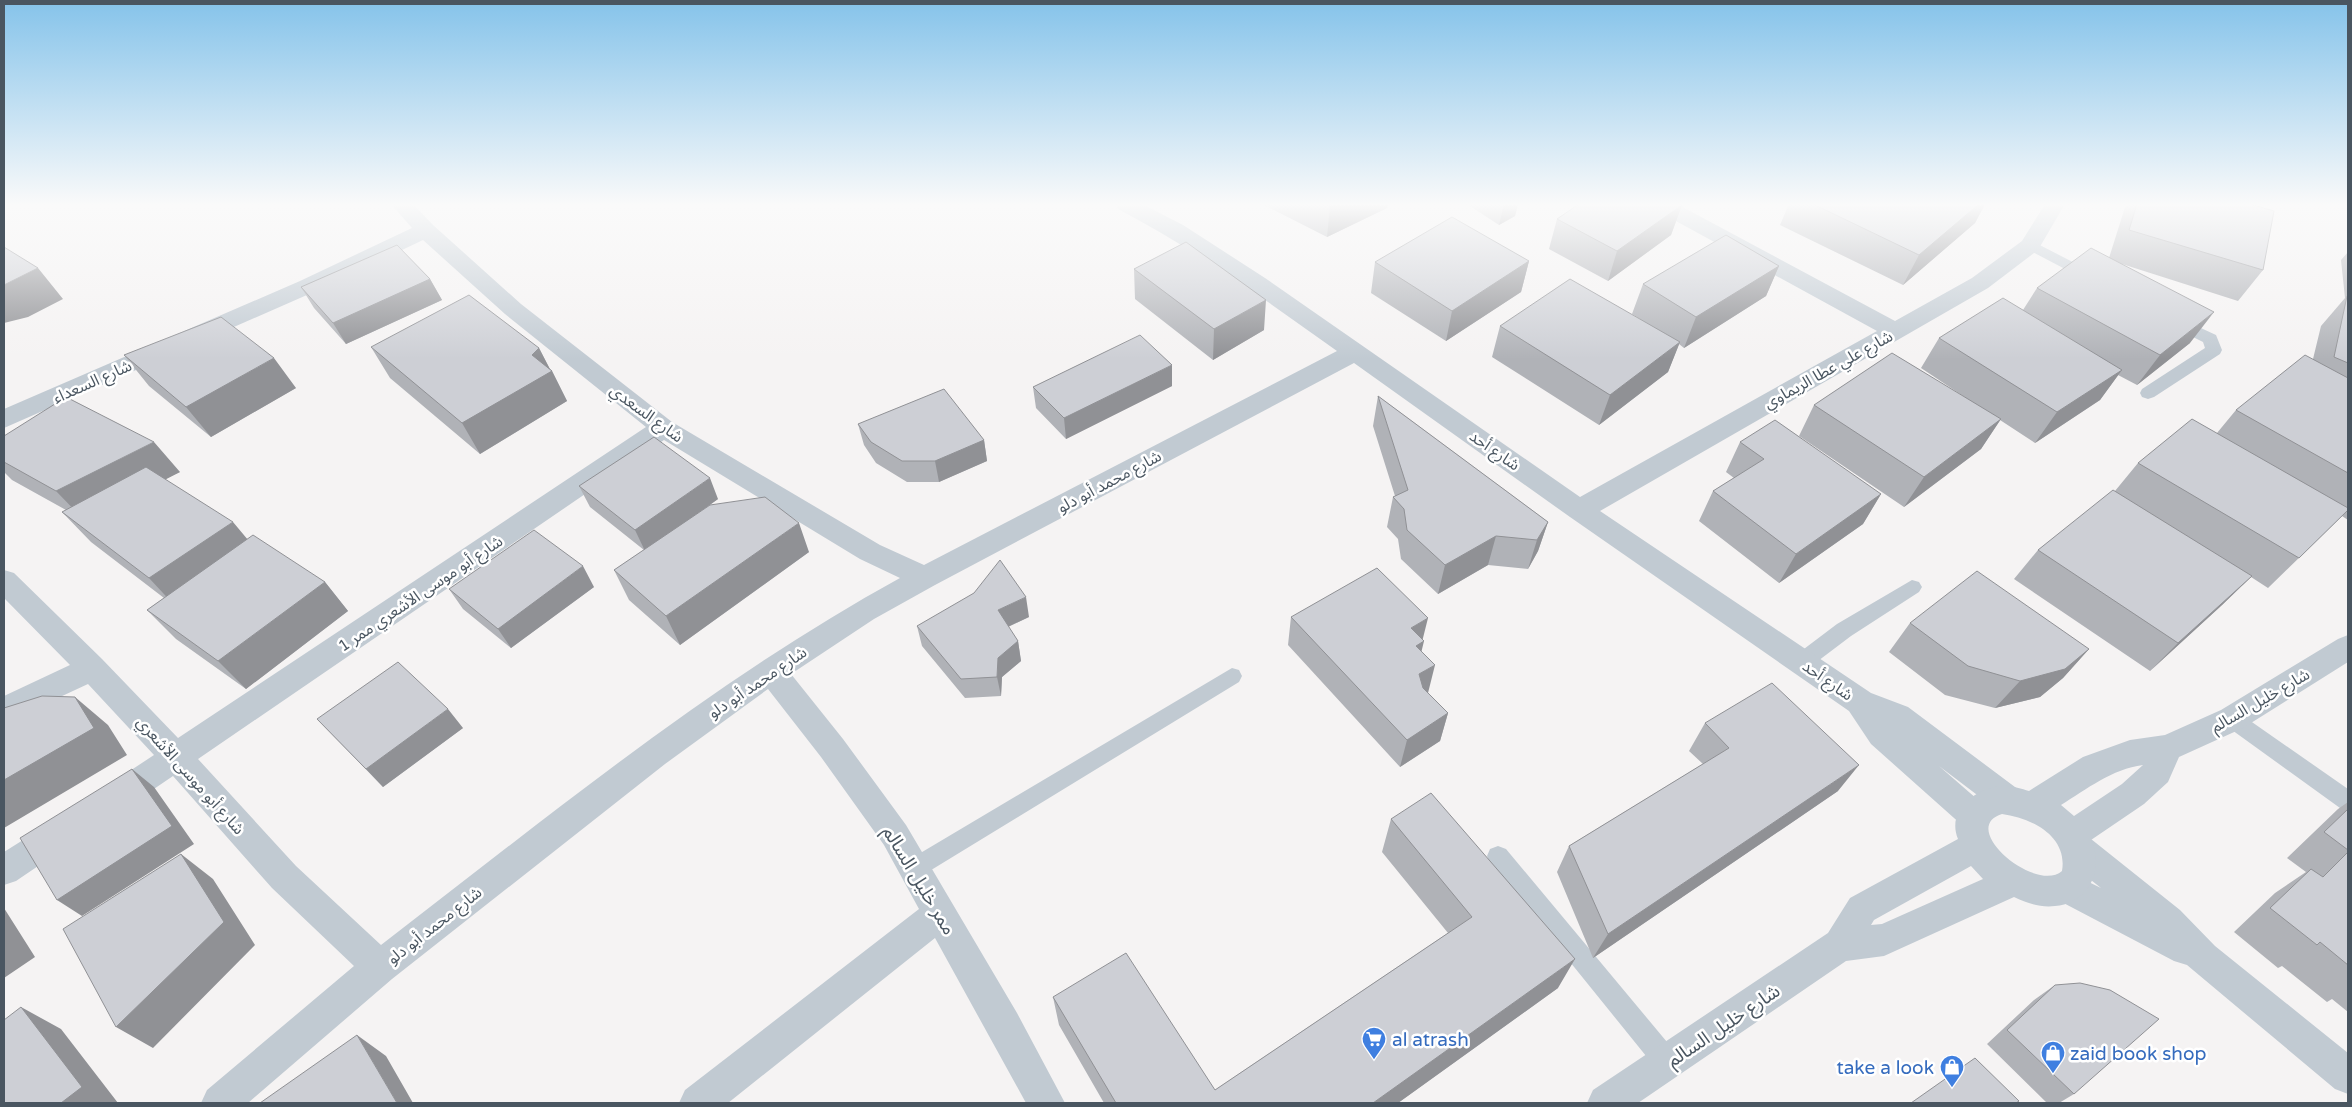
<svg xmlns="http://www.w3.org/2000/svg" width="2352" height="1107" font-family="'Varela Round','Noto Sans Arabic',sans-serif">
<style>
.lines{fill:none;stroke-linecap:round;stroke-linejoin:round}
.service{fill:#c1cad2;fill-rule:evenodd}
.minor{fill:#c1cad2;fill-rule:evenodd}
.tertiary{fill:#c1cad2;fill-rule:evenodd}
.wall{fill:#b0b2b7}
.shaded-wall{fill:#909195}
.building{fill:#cdcfd5;stroke:#909195}
.labels{text-anchor:middle;stroke-width:5;stroke-linejoin:round;paint-order:stroke}
.street-label{font-size:16px;fill:#4a5661;stroke:#fff}
.near-street-label{font-size:19px;fill:#4a5661;stroke:#fff}
.near-shop-label{font-size:19px;fill:#366cbe;stroke:#fff;text-anchor:start}
</style>
<rect width="100%" height="100%" fill="#f5f3f3"/>
<g class="lines">
<path class="service" d="M 2030,240 L 2096,274 L 2099,277 L 2096,280 L 2086,280 L 2025,248 L 2022,245 L 2025,242 Z
M 2175,316 L 2216,335 L 2222,350 L 2220,354 L 2154,397 L 2148,399 L 2142,397 L 2140,393 L 2142,389 L 2205,348 L 2203,342 L 2169,325 L 2167,321 L 2169,317 Z
M 1912,580 L 1919,582 L 1922,587 L 1919,592 L 1851,636 L 1810,667 L 1803,669 L 1796,667 L 1793,661 L 1796,655 L 1837,624 Z
M 1232,668 L 1239,670 L 1242,676 L 1239,682 L 923,875 L 915,878 L 907,875 L 904,868 L 907,861 Z
M 2232,710 L 2239,713 L 2348,789 L 2348,811 L 2340,808 L 2225,725 L 2222,719 L 2225,713 Z
M 1498,846 L 1506,849 L 1677,1054 L 1680,1063 L 1677,1072 L 1668,1075 L 1659,1072 L 1490,863 L 1487,856 L 1490,849 Z"/>
<path class="minor" d="M 391,204 L 413,204 L 433,225 L 521,304 L 672,422 L 880,545 L 924,565 L 1337,351 C 1266,300 1196,250 1118,209 L 1116,204 L 1142,204 L 1183,225 L 1265,278 L 1580,497 L 1877,331 L 1654,209 L 1652,204 L 1677,204 L 1895,321 L 1972,278 L 2022,241 L 2045,204 L 2065,204 L 2038,250 L 1988,288 L 1600,511 L 1871,693 L 1908,707 L 2019,790 L 2024,800 L 2019,810 L 2008,814 L 1997,810 L 1939,766 L 1985,806 L 1990,816 L 1985,826 L 1974,830 L 1963,826 L 1871,744 L 1849,711 L 1570,517 L 1354,363 L 935,585 L 874,619 L 791,674 L 843,739 L 906,825 L 1017,1013 L 1065,1103 L 1026,1103 L 935,938 L 728,1103 L 679,1103 L 685,1090 L 919,909 L 884,845 L 821,757 L 768,689 L 665,764 L 392,979 L 248,1103 L 201,1103 L 207,1090 L 354,966 L 272,888 L 173,776 L 123,810 L 112,814 L 101,810 L 96,800 L 101,790 L 154,755 L 88,684 L 4,723 L 4,696 L 70,665 L 4,598 L 4,570 L 14,573 L 102,659 L 178,738 L 646,427 L 505,314 L 423,240 L 316,291 L 4,428 L 4,409 L 300,281 L 412,228 ZM 664,440 L 860,559 L 900,578 C 714,680 549,816 381,945 L 296,866 L 198,759 Z
M 61,818 L 72,823 L 77,833 L 72,843 L 16,881 L 4,885 L 4,852 L 50,823 Z
M 2079,835 L 2091,839 L 2180,910 L 2215,946 L 2348,1053 L 2348,1094 L 2335,1089 L 2187,965 L 2174,961 L 2054,898 L 2049,887 L 2054,876 L 2066,871 L 2101,888 L 2067,861 L 2063,850 L 2067,839 Z"/>
<path class="tertiary" d="M 2348,635 L 2348,662 L 2243,728 L 2179,757 L 2168,782 L 2144,804 L 2091,840 C 2105,869 2089,903 2055,906 C 2041,908 2027,903 2014,897 L 1884,956 L 1846,961 L 1638,1103 L 1587,1103 L 1593,1090 L 1828,933 L 1850,898 L 1958,839 C 1946,810 1976,788 2002,786 C 2011,785 2021,789 2029,791 L 2083,757 L 2130,740 L 2165,735 L 2221,710 L 2338,639 ZM 2143,765 L 2122,784 L 2074,816 L 2061,805 C 2087,789 2112,769 2143,765 ZM 2002,814 C 2032,818 2068,836 2062,871 C 2036,894 1957,828 2002,814 ZM 1971,866 L 1983,879 L 1882,924 L 1871,925 L 1874,920 Z"/>
</g>
<path class="wall" d="M 1262,204 L 1388,204 L 1387,208 L 1327,237 Z
M 1467,204 L 1518,204 L 1515,216 L 1499,225 Z
M 1789,204 L 1985,204 L 1975,223 L 1903,285 L 1780,225 Z
M 2126,204 L 2250,204 L 2263,270 L 2238,301 L 2122,264 L 2190,343 L 2137,385 L 2118,375 L 2100,400 L 2035,443 L 2000,420 L 1981,449 L 1904,507 L 1799,436 L 1814,405 L 1966,398 L 1921,368 L 1939,338 L 2023,310 L 2037,288 L 2109,258 Z
M 1682,205 L 1671,235 L 1608,281 L 1549,249 L 1557,219 Z
M 2348,252 L 2348,520 L 2342,516 L 2268,588 L 2251,577 L 2222,605 L 2150,671 L 2014,579 L 2038,550 L 2115,491 L 2138,463 L 2217,433 L 2236,410 L 2313,359 L 2321,326 L 2345,298 L 2341,260 Z
M 1529,261 L 1521,292 L 1446,341 L 1371,293 L 1375,262 Z
M 1779,266 L 1766,296 L 1684,348 L 1679,344 L 1668,372 L 1599,425 L 1492,357 L 1500,326 L 1640,319 L 1632,314 L 1643,284 Z
M 1134,269 L 1264,330 L 1213,360 L 1135,299 Z
M 430,279 L 442,300 L 346,344 L 314,308 L 301,287 Z
M 371,347 L 539,348 L 549,368 L 552,371 L 567,401 L 480,454 L 390,378 Z
M 124,355 L 296,388 L 211,437 L 149,386 Z
M 1172,386 L 1066,439 L 1036,408 L 1033,387 Z
M 1378,396 L 1548,522 L 1538,551 L 1528,569 L 1488,565 L 1438,594 L 1401,559 L 1398,539 L 1387,527 L 1393,497 L 1395,496 L 1373,426 Z
M 858,424 L 984,440 L 987,461 L 939,482 L 907,482 L 876,463 L 864,445 Z
M 4,436 L 180,472 L 165,479 L 248,540 L 325,582 L 348,611 L 246,689 L 176,639 L 147,610 L 164,598 L 91,542 L 62,512 L 66,510 L 12,480 L 4,472 Z
M 1740,442 L 1881,494 L 1863,524 L 1779,583 L 1699,521 L 1713,491 L 1734,478 L 1726,472 Z
M 579,486 L 718,499 L 692,518 L 809,552 L 680,645 L 629,600 L 614,570 L 644,550 L 590,507 Z
M 594,587 L 511,648 L 463,609 L 449,589 Z
M 1029,617 L 1008,627 L 1018,641 L 1021,661 L 1002,677 L 1001,696 L 965,698 L 922,646 L 917,626 Z
M 1291,617 L 1421,651 L 1428,693 L 1448,713 L 1440,741 L 1400,767 L 1288,645 Z
M 1910,623 L 2089,649 L 2063,678 L 2040,697 L 1995,708 L 1945,695 L 1889,652 Z
M 317,719 L 463,728 L 383,787 Z
M 1705,723 L 1838,791 L 1593,958 L 1557,872 L 1569,846 L 1703,764 L 1689,751 Z
M 2348,802 L 2348,1012 L 2332,999 L 2327,1002 L 2282,966 L 2278,968 L 2234,932 L 2275,893 L 2306,872 L 2287,858 L 2338,809 Z
M 1391,819 L 1558,988 L 1398,1103 L 1104,1103 L 1059,1025 L 1053,997 L 1215,1090 L 1448,933 L 1382,852 Z
M 2055,985 L 2074,1094 L 2059,1103 L 2047,1103 L 1987,1044 L 2034,1000 Z"/>
<path class="shaded-wall" d="M 1336,204 L 1388,204 L 1387,208 L 1327,237 L 1330,206 Z
M 1504,204 L 1518,204 L 1515,216 L 1499,225 Z
M 1979,204 L 1985,204 L 1975,223 L 1903,285 L 1919,255 Z
M 1682,205 L 1671,235 L 1608,281 L 1617,251 Z
M 1529,261 L 1521,292 L 1446,341 L 1452,311 Z
M 1779,266 L 1766,296 L 1684,348 L 1696,317 Z
M 38,268 L 63,299 L 28,317 L 4,323 L 4,285 Z
M 430,279 L 442,300 L 346,344 L 333,323 Z
M 1266,300 L 1264,330 L 1213,360 L 1214,329 Z
M 2214,312 L 2190,343 L 2137,385 L 2160,355 Z
M 1680,342 L 1668,372 L 1599,425 L 1610,395 Z
M 539,348 L 551,371 L 552,371 L 567,401 L 480,454 L 462,423 Z
M 274,358 L 296,388 L 211,437 L 186,407 Z
M 1172,365 L 1172,386 L 1066,439 L 1064,418 Z
M 2122,370 L 2100,400 L 2035,443 L 2057,412 Z
M 2001,419 L 1981,449 L 1904,507 L 1924,477 Z
M 984,440 L 987,461 L 939,482 L 935,461 Z
M 154,442 L 180,472 L 85,521 L 56,491 Z
M 710,478 L 718,499 L 645,551 L 635,530 Z
M 1881,494 L 1863,524 L 1779,583 L 1796,554 Z
M 233,522 L 258,552 L 177,608 L 149,578 Z
M 1548,522 L 1538,551 L 1528,569 L 1537,540 Z
M 799,523 L 809,552 L 680,645 L 666,616 Z
M 1496,536 L 1488,565 L 1438,594 L 1445,565 Z
M 583,566 L 594,587 L 511,648 L 498,629 Z
M 2252,576 L 2222,605 L 2150,671 L 2178,643 Z
M 325,582 L 348,611 L 246,689 L 218,661 Z
M 1026,597 L 1029,617 L 1001,630 L 998,610 Z
M 1428,618 L 1422,642 L 1424,641 L 1417,670 L 1411,628 Z
M 1018,641 L 1021,661 L 1002,677 L 1001,696 L 997,677 L 998,658 Z
M 2089,649 L 2063,678 L 2040,697 L 1995,708 L 2020,681 Z
M 1435,665 L 1428,693 L 1412,703 L 1419,674 Z
M 75,697 L 108,725 L 127,755 L 4,828 L 4,780 Z
M 448,709 L 463,728 L 383,787 L 366,769 Z
M 1448,713 L 1440,741 L 1400,767 L 1407,740 Z
M 1859,765 L 1838,791 L 1593,958 L 1608,934 Z
M 132,769 L 154,787 L 194,844 L 82,916 L 57,900 Z
M 181,854 L 213,879 L 255,945 L 153,1048 L 116,1027 Z
M 4,908 L 35,957 L 4,978 Z
M 1575,959 L 1558,988 L 1398,1103 L 1373,1103 Z
M 21,1007 L 61,1029 L 118,1103 L 61,1103 Z
M 357,1035 L 386,1056 L 413,1103 L 397,1103 Z"/>
<path class="building" d="M 1325,204 L 1336,204 L 1330,206 Z
M 1579,204 L 1680,204 L 1682,205 L 1617,251 L 1557,219 Z
M 1813,204 L 1979,204 L 1919,255 Z
M 2137,204 L 2250,204 L 2274,211 L 2263,270 L 2129,230 Z
M 1452,217 L 1529,261 L 1452,311 L 1375,262 Z
M 1726,235 L 1779,266 L 1696,317 L 1643,284 Z
M 1186,242 L 1266,300 L 1214,329 L 1134,269 Z
M 397,245 L 430,279 L 333,323 L 301,287 Z
M 4,247 L 38,268 L 4,285 Z
M 2091,248 L 2214,312 L 2160,355 L 2037,288 Z
M 1570,279 L 1680,342 L 1610,395 L 1500,326 Z
M 469,295 L 539,348 L 532,355 L 552,371 L 462,423 L 371,347 Z
M 2347,296 L 2348,296 L 2348,363 L 2334,357 Z
M 2003,298 L 2122,370 L 2057,412 L 1939,338 Z
M 221,317 L 274,358 L 186,407 L 124,355 Z
M 1140,335 L 1172,365 L 1064,418 L 1033,387 Z
M 1892,353 L 2001,419 L 1924,477 L 1814,405 Z
M 2305,355 L 2348,378 L 2348,473 L 2236,410 Z
M 944,389 L 984,440 L 935,461 L 902,461 L 871,442 L 858,424 Z
M 1378,396 L 1548,522 L 1537,540 L 1496,536 L 1445,565 L 1407,530 L 1404,509 L 1393,497 L 1408,490 Z
M 66,397 L 154,442 L 56,491 L 4,462 L 4,436 Z
M 2192,419 L 2348,508 L 2348,510 L 2299,558 L 2138,463 Z
M 1775,420 L 1881,494 L 1796,554 L 1713,491 L 1764,459 L 1740,442 Z
M 654,437 L 710,478 L 635,530 L 579,486 Z
M 146,467 L 233,522 L 149,578 L 62,512 Z
M 2113,490 L 2252,576 L 2178,643 L 2038,550 Z
M 765,497 L 799,523 L 666,616 L 614,570 L 710,505 Z
M 534,530 L 583,566 L 498,629 L 449,589 Z
M 253,535 L 325,582 L 218,661 L 147,610 Z
M 1000,560 L 1026,597 L 998,610 L 1018,641 L 998,658 L 997,677 L 961,679 L 917,626 L 974,593 Z
M 1377,568 L 1428,618 L 1411,628 L 1424,641 L 1416,646 L 1435,665 L 1419,674 L 1423,688 L 1448,713 L 1407,740 L 1291,617 Z
M 1977,571 L 2089,649 L 2065,669 L 2020,681 L 1968,666 L 1910,623 Z
M 398,662 L 448,709 L 366,769 L 317,719 Z
M 1772,683 L 1859,765 L 1608,934 L 1569,846 L 1729,748 L 1705,723 Z
M 42,696 L 75,697 L 94,728 L 4,780 L 4,708 Z
M 132,769 L 172,826 L 57,900 L 20,838 Z
M 1431,793 L 1575,959 L 1373,1103 L 1116,1103 L 1053,997 L 1126,953 L 1215,1090 L 1472,917 L 1391,819 Z
M 2348,809 L 2348,850 L 2324,832 Z
M 2348,852 L 2348,965 L 2320,942 L 2317,945 L 2270,908 L 2311,869 L 2323,877 Z
M 181,854 L 224,922 L 116,1027 L 63,929 Z
M 2080,983 L 2110,990 L 2159,1019 L 2074,1094 L 2007,1030 L 2055,985 Z
M 21,1007 L 82,1087 L 61,1103 L 4,1103 L 4,1020 Z
M 357,1035 L 397,1103 L 260,1103 Z
M 1975,1058 L 2019,1101 L 2016,1103 L 1911,1103 Z"/>
<linearGradient id="sky" x2="0" y2="1"><stop stop-color="#85c3ea"/><stop offset="0.57" stop-color="#fafafa"/><stop offset="1" stop-color="#fafafa" stop-opacity="0"/></linearGradient>
<rect width="2352" height="359" fill="url(#sky)"/>
<defs>
<symbol id="supermarket-pin" viewBox="-11 -11 22 30"><path d="M0 17L-7.5 6A9.5 9.5 0 1 1 7.5 6Z" fill="#3f7fe0" stroke="#fff"/><path d="M-6-5.5h2.5l.6 2H6L4.5 2H-2.5L-4.4-4H-6ZM-1.5 3.2a1.3 1.3 0 1 0 .1 0ZM3 3.2a1.3 1.3 0 1 0 .1 0Z" fill="#fff"/></symbol>
<symbol id="shop-pin" viewBox="-11 -11 22 30"><path d="M0 17L-7.5 6A9.5 9.5 0 1 1 7.5 6Z" fill="#3f7fe0" stroke="#fff"/><path d="M-5-2.5h2.3a2.7 3.5 0 0 1 5.4 0H5L5.5 6h-11ZM-1.5-2.5h3a1.5 2.3 0 0 0-3 0Z" fill="#fff"/></symbol>
</defs>
<g fill-rule="evenodd">
<use href="#supermarket-pin" x="1360" y="1025" width="28" height="38"/>
<use href="#shop-pin" x="2039" y="1039" width="28" height="38"/>
<use href="#shop-pin" x="1938" y="1053" width="28" height="38"/>
</g>
<g class="labels">
<g class="street-label">
<text transform="translate(1828 369) rotate(-29)" y="6">شارع علي عطا الريماوي</text>
<text transform="translate(92 381) rotate(-24)" y="6">شارع السعداء</text>
<text transform="translate(647 413) rotate(36)" y="6">شارع السعدي</text>
<text transform="translate(1495 450) rotate(35)" y="6">شارع أحد</text>
<text transform="translate(1109 481) rotate(-28)" y="6">شارع محمد أبو دلو</text>
<text transform="translate(420 593) rotate(-34)" y="6">شارع أبو موسى الأشعري ممر 1</text>
<text transform="translate(1828 680) rotate(35)" y="6">شارع أحد</text>
<text transform="translate(757 682) rotate(-34)" y="6">شارع محمد أبو دلو</text>
<text transform="translate(2260 700) rotate(-30)" y="6">شارع خليل السالم</text>
<text transform="translate(191 775) rotate(48)" y="6">شارع أبو موسى الأشعري</text>
<text transform="translate(434 925) rotate(-38)" y="6">شارع محمد أبو دلو</text>
</g>
<g class="near-street-label">
<text transform="translate(920 880) rotate(59)" y="7">ممر خليل السالم</text>
<text transform="translate(1723 1025) rotate(-34)" y="7">شارع خليل السالم</text>
</g>
<g class="near-shop-label">
<text x="1392" y="1046">al atrash</text>
<text x="2070" y="1060">zaid book shop</text>
<text x="1934" y="1074" text-anchor="end">take a look</text>
</g>
</g>
<rect width="2352" height="1107" fill="none" stroke="#4a5661" stroke-width="10"/>
</svg>
